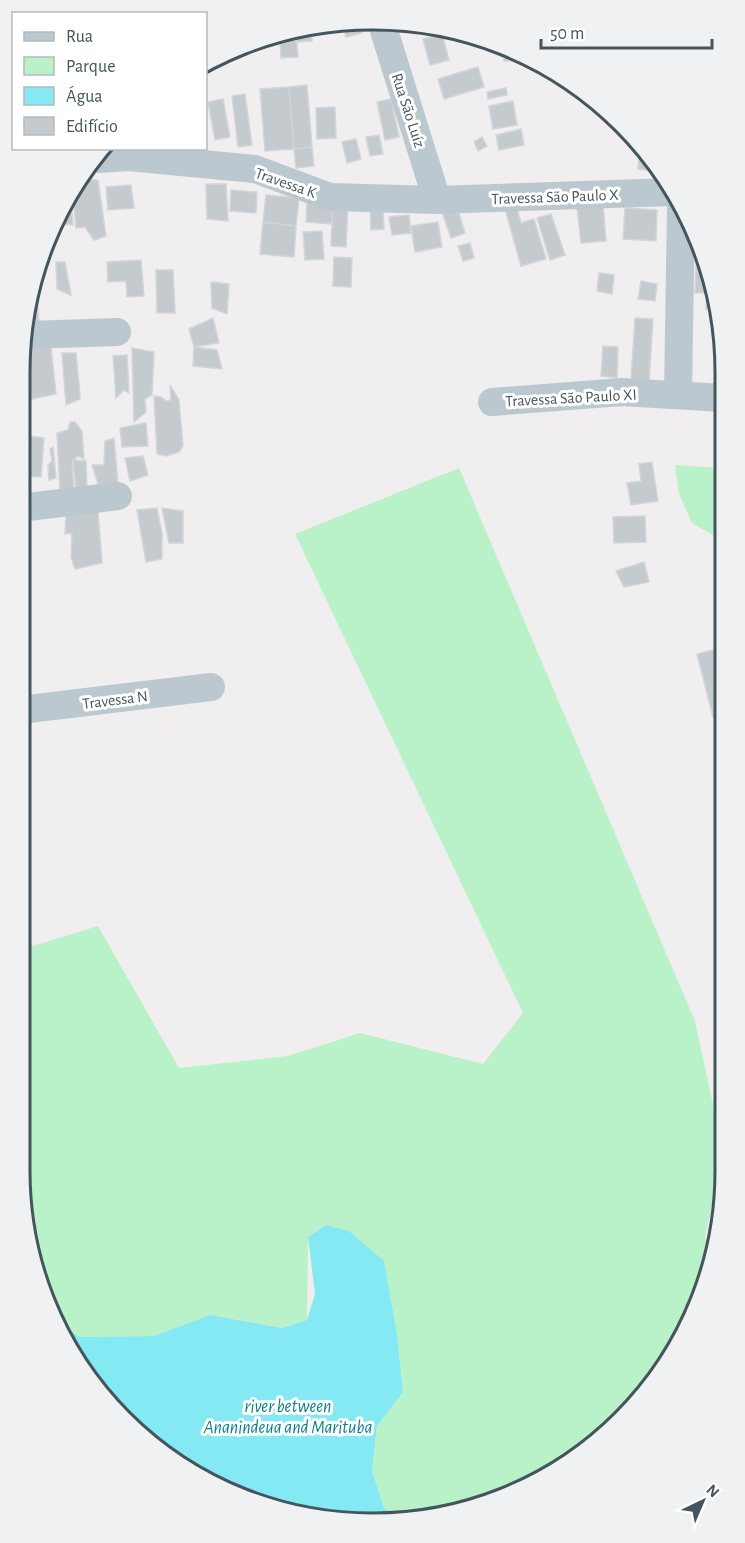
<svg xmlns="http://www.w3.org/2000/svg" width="745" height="1543" font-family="'Alegreya Sans',sans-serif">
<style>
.green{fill:#b9f2c8}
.water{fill:#84e9f2}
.building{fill:#c5cace;stroke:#d2d5da;stroke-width:1.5}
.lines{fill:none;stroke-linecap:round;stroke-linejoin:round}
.minor{stroke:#bbc8cf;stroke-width:28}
.labels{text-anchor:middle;stroke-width:6;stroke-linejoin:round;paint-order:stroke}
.street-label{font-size:16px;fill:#45555d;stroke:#fff}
.water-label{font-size:18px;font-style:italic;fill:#067f8a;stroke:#fff}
.rim{fill:none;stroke:#45555d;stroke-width:3}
</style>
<rect width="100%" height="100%" fill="#f1eeef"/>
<path class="green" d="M 675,465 L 723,468 L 723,541 L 692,523 L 679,494 Z
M 459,468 L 695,1021 L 723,1151 L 705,1238 L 711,1245 L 698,1306 L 638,1404 L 529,1487 L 419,1520 L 405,1520 L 384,1508 L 372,1471 L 377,1426 L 403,1391 L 397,1334 L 384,1262 L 349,1231 L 326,1225 L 308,1237 L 307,1320 L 282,1328 L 210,1315 L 154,1336 L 80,1337 L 71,1345 L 38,1284 L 20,1171 L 20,950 L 98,926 L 179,1068 L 288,1056 L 360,1033 L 483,1064 L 523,1013 L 295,534 Z"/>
<path class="water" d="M 326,1225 L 349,1231 L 384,1261 L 397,1334 L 403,1392 L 377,1426 L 372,1471 L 384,1508 L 405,1520 L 303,1517 L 196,1476 L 93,1386 L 61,1326 L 80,1337 L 154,1336 L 210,1315 L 282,1328 L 307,1320 L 315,1294 L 308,1237 Z"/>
<path class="building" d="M 359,22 L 362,33 L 346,37 L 343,26 Z
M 311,32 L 312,41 L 296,42 L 296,35 Z
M 442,34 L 449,60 L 430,65 L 423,39 Z
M 296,35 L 298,57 L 281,58 L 280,38 Z
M 504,46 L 520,54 L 520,60 L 504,61 Z
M 478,67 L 484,87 L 444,99 L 438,79 Z
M 307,85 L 312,147 L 294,149 L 289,87 Z
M 289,87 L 294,149 L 265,151 L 260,89 Z
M 506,88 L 507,95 L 488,99 L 487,92 Z
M 245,94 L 252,145 L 238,147 L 232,96 Z
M 223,99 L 230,137 L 215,140 L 208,102 Z
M 391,99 L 399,137 L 385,140 L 377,102 Z
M 513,101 L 517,125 L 493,129 L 489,106 Z
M 335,107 L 336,138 L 317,139 L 316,108 Z
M 521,129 L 524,145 L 499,150 L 496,135 Z
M 379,135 L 383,154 L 370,156 L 366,137 Z
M 482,137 L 487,146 L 478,151 L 474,142 Z
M 356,139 L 361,159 L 347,163 L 342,142 Z
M 640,145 L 653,158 L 661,172 L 638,169 Z
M 312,147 L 314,166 L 296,168 L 294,149 Z
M 85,180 L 98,180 L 106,236 L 94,240 L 85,227 L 76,228 L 73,197 Z
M 206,184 L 226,184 L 228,221 L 207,219 Z
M 131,185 L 134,208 L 108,210 L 106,187 Z
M 231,190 L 257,192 L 256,213 L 230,211 Z
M 266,195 L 299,198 L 296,226 L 263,222 Z
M 71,201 L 73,225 L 56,223 Z
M 307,202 L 333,203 L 332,224 L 306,222 Z
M 333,203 L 348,204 L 346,247 L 331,246 Z
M 370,205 L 383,205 L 384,229 L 371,230 Z
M 516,205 L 521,223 L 534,219 L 546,259 L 521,266 L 505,209 Z
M 603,205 L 606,241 L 581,243 L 577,207 Z
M 457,207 L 465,233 L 451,238 L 442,212 Z
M 625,208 L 657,210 L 656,241 L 623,239 Z
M 551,214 L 565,255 L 550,260 L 537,218 Z
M 409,215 L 411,233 L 392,235 L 389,217 Z
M 263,222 L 296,226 L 294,257 L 260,254 Z
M 438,222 L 442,247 L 415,252 L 411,226 Z
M 322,231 L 324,259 L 305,260 L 303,232 Z
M 697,235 L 699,238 L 718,309 L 706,309 L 707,293 L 695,293 Z
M 470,243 L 474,258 L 463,261 L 458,246 Z
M 334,257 L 352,258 L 351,287 L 333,286 Z
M 141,260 L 144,296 L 127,297 L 126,281 L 108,282 L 107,262 Z
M 56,262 L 65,262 L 71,295 L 57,289 Z
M 156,270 L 173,270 L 175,313 L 157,313 Z
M 599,273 L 614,275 L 612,294 L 597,291 Z
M 641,281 L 657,284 L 655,301 L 638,299 Z
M 211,282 L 229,284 L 227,314 L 212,308 Z
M 36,287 L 39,322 L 30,319 Z
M 213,318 L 219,343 L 194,347 L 189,329 Z
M 635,318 L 653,319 L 649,381 L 631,380 Z
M 25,346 L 51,347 L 56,394 L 32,399 L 23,417 L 20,417 L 20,372 Z
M 603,346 L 618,347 L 617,378 L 601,376 Z
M 194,347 L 217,350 L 222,369 L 193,366 Z
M 132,348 L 154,352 L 152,395 L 145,399 L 146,412 L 134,422 Z
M 62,353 L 76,353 L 80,395 L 80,399 L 66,405 Z
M 127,355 L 129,393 L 124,390 L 116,398 L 113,356 Z
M 170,385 L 179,400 L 183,446 L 179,452 L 166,456 L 157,454 L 154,396 L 161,397 L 166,401 L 171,400 Z
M 70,422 L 75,422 L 82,431 L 84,459 L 78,456 L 72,462 L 74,490 L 60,491 L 57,433 L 68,430 Z
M 146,423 L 148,446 L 122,447 L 120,428 Z
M 22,435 L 44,438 L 41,477 L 25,476 Z
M 114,438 L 118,484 L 98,484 L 92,465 L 104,465 L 105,441 Z
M 53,447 L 56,478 L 49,480 L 48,465 L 52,461 L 50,449 Z
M 143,456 L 148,475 L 130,481 L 125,458 Z
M 73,460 L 86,461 L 87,488 L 76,489 Z
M 652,462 L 658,501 L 631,505 L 627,483 L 641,481 L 639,464 Z
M 157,508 L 162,533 L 162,559 L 146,562 L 137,510 Z
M 162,508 L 183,511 L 183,543 L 169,543 Z
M 98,511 L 102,563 L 75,569 L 71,557 L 72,533 L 65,534 L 66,514 Z
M 645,516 L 646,542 L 614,543 L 613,517 Z
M 644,562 L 649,582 L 624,587 L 616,571 Z
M 717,649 L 724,676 L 724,715 L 713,717 L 697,654 Z
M 20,723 L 25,724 L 29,742 L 20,744 Z"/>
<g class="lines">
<path class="minor" d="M 381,21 L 437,200
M 99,159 L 128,157 L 255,169 L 330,197 L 437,200 L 672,192
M 27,335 L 117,332
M 678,394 L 681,207
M 492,402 L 622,392 L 723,398
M 20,508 L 118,496
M 20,710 L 211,687"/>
</g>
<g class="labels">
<g class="street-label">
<text transform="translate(409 110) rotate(72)" y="6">Rua São Luíz</text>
<text transform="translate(286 182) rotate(19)" y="6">Travessa K</text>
<text transform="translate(555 196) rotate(-2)" y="6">Travessa São Paulo X</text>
<text transform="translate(571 397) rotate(-3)" y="6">Travessa São Paulo XI</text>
<text transform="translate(115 699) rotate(-7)" y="6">Travessa N</text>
</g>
<g class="water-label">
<text x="288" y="1412">river between<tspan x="288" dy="21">Ananindeua and Marituba</tspan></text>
</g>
</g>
<path d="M0 0H745V1543H0ZM372 30H373A342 342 0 0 1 715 372V1171A342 342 0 0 1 373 1513H372A342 342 0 0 1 30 1171V372A342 342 0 0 1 372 30Z" fill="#f0f1f2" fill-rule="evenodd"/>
<path class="rim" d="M372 30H373A342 342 0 0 1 715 372V1171A342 342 0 0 1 373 1513H372A342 342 0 0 1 30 1171V372A342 342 0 0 1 372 30Z"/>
<rect x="12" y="12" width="195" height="138" fill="#ffffff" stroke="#b5bbbe" stroke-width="1.5"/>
<rect x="24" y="32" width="30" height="9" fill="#bbc8cf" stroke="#b5bbbe" stroke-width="1.5"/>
<text x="66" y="42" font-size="18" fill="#45555d">Rua</text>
<rect x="24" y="57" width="30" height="18" fill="#b9f2c8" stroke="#b5bbbe" stroke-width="1.5"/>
<text x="66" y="72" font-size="18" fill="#45555d">Parque</text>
<rect x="24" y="87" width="30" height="18" fill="#84e9f2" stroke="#b5bbbe" stroke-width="1.5"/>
<text x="66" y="102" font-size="18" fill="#45555d">Água</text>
<rect x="24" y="117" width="30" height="18" fill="#c5cace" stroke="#b5bbbe" stroke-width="1.5"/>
<text x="66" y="132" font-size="18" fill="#45555d">Edifício</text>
<g transform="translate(703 1501) rotate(44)" stroke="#ffffff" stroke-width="4.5" paint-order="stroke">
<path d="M0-4.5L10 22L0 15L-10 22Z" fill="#45555d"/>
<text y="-9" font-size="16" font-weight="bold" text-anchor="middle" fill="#45555d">N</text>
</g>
<path d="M541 39v9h171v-9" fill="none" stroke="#45555d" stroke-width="3"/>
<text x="550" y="39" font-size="18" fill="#45555d" stroke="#ffffff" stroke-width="4.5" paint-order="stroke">50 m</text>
</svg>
